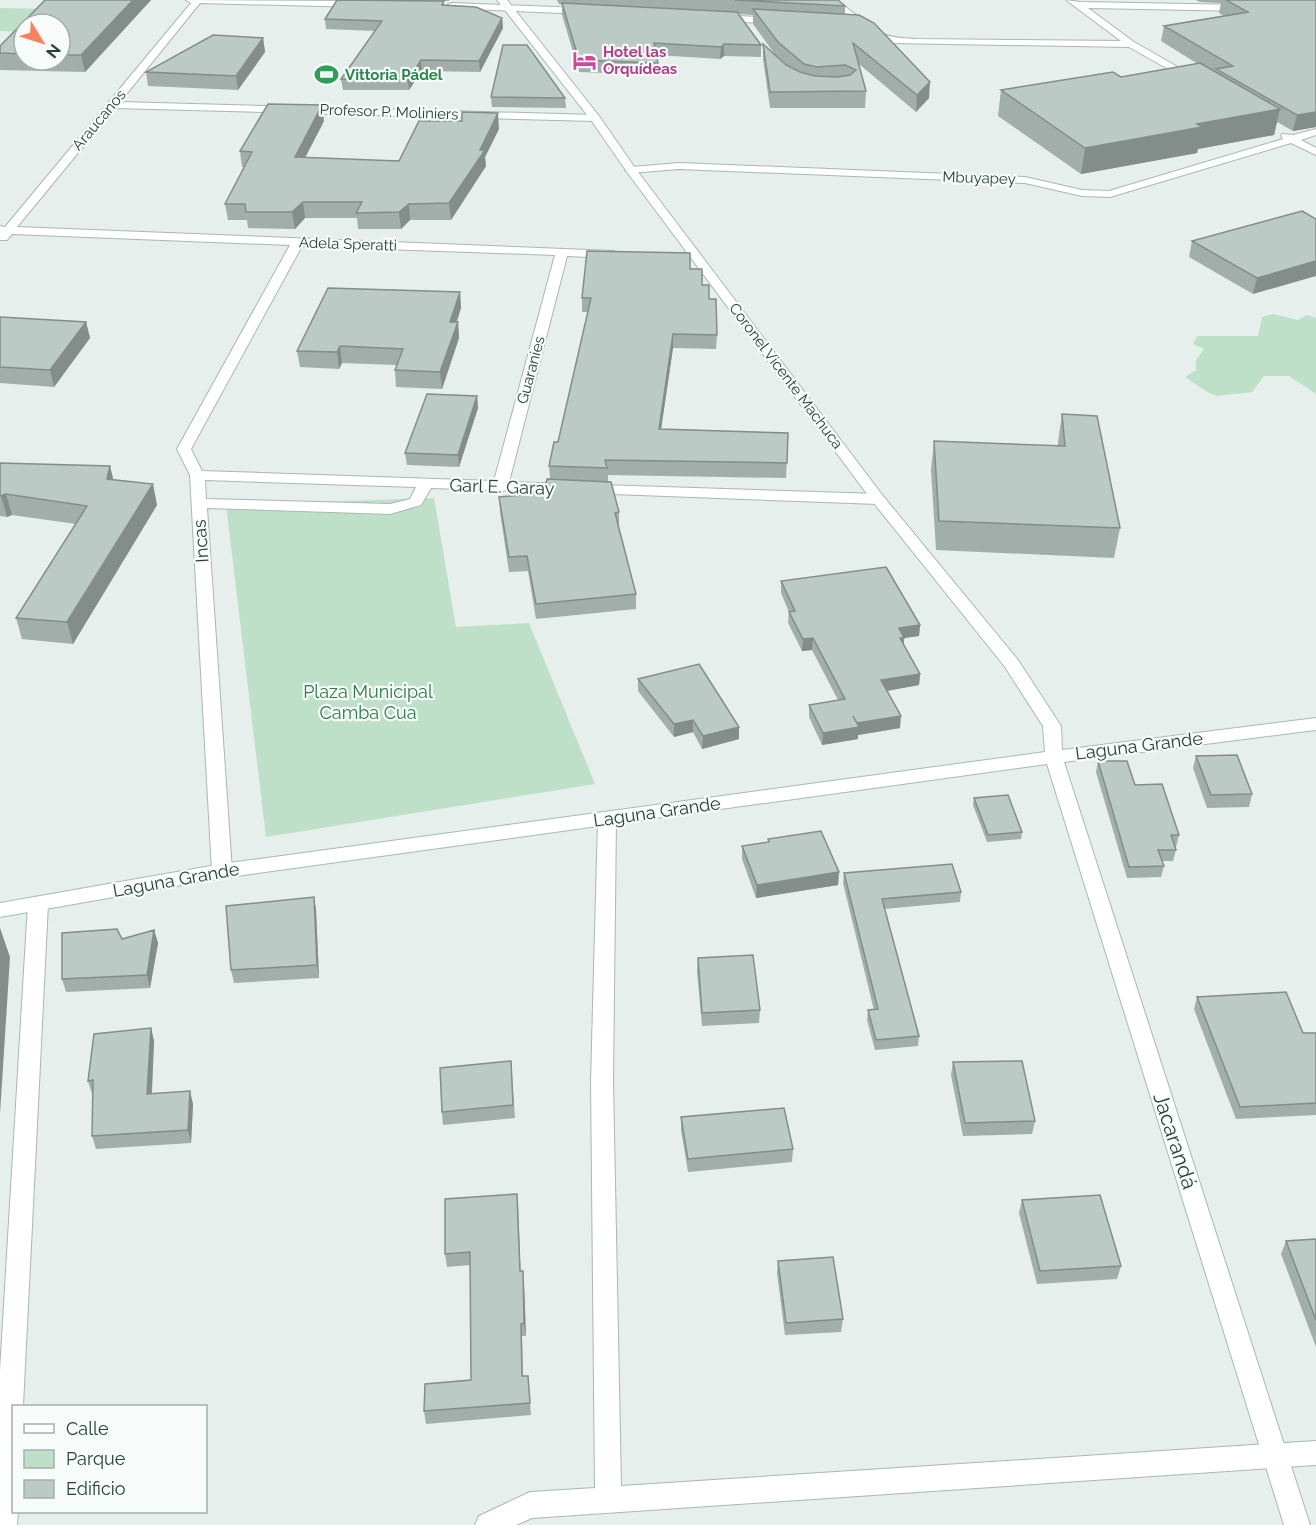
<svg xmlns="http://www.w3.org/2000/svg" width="1316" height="1525" font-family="Raleway,sans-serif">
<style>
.green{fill:#bfe0c8}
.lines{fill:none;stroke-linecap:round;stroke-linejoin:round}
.street-casing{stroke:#a8b8b2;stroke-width:2}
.secondary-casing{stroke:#a4bbb3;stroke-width:2}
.street{fill:#fff;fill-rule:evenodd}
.secondary{fill:#fff;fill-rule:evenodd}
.wall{fill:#a1aea9;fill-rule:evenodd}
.shaded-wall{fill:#838d89}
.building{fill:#bbcac4;stroke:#838d89;stroke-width:1.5}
.labels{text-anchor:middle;stroke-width:4.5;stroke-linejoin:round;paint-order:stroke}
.far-hotel-label{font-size:15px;font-weight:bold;fill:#b23c85;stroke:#f7fbf9;text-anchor:start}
.far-leisure-label{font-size:15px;font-weight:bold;fill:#27864d;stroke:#f7fbf9;text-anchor:start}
.far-street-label{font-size:15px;fill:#24423a;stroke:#f7fbf9}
.street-label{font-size:18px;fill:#24423a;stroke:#f7fbf9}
.park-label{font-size:18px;fill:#2d7a4b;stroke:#f7fbf9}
.near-street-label{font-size:21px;fill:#24423a;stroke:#f7fbf9}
</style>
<rect width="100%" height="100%" fill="#e6efeb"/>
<path class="green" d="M 0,8 L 50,9 L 24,24 L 24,32 L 0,31 Z
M 1273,314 L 1298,320 L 1307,315 L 1316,318 L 1316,394 L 1289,376 L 1264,376 L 1252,392 L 1218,396 L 1209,393 L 1185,377 L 1196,370 L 1196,360 L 1204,349 L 1193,344 L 1197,336 L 1258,336 L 1262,317 Z
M 434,498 L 456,627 L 529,623 L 595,784 L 266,837 L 226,505 Z"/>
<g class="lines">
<defs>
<path id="street" d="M 186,0 L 360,1 L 365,4 L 360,7 L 200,3 L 120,102 L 595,115 L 600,118 L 595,121 L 115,108 L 17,227 L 614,251 L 614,257 L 610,258 L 567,256 L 509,482 L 878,494 L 886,499 L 878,504 L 506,490 L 500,492 L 494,490 L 431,488 L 421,505 L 390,514 L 207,508 L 232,871 L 229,876 L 222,878 L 215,876 L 212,871 L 190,475 L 177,449 L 290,245 L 12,234 L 7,240 L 0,240 L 0,226 L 5,227 L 191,3 ZM 302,246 L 555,255 L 494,481 L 202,471 L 191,449 ZM 205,480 L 416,487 L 410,499 L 390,504 L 206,499 Z
M 824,0 C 846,0 860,22 878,32 C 889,38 904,38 916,39 L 1121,41 L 1066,0 L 1080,2 L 1245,5 L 1250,8 L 1245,11 L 1088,8 L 1134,42 L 1197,78 L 1197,82 L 1193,83 L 1129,47 L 892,43 L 872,37 Z
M 451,3 L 585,8 L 590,11 L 585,14 L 448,8 L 446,6 Z
M 717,15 L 777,18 L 782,21 L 777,24 L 714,20 L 712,18 Z
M 1316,129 L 1316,135 L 1301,140 L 1316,148 L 1316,155 L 1291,143 L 1110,197 L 1082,196 L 1025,183 L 679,169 L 631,173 L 625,170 L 631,167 L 679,163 L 1025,177 L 1082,190 L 1109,191 L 1283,139 L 1281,136 L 1282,134 L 1293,135 Z
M 607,813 L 614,815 L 616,819 L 613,1081 L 621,1486 L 1316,1441 L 1316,1465 L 532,1518 L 516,1525 L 475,1525 L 479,1516 L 530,1492 L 595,1488 L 591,1081 L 598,819 L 600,815 Z
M 38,897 L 45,899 L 48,904 L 23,1406 L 14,1406 L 14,1512 L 18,1512 L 17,1525 L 0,1525 L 0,1371 L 28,904 L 31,899 Z"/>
<path id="secondary" d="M 497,0 L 507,0 L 599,116 L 635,168 L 883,496 L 1018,660 L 1061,726 L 1062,750 L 1316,718 L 1316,730 L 1064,762 L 1310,1525 L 1284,1525 L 1047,764 L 222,878 L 0,917 L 0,903 L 222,864 L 1045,752 L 1043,726 L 1005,667 L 873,502 L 627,172 L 591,120 Z"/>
</defs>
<use href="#street" class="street-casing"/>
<use href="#secondary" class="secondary-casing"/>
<use href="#street" class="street"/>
<use href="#secondary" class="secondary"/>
</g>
<path class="wall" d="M 45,0 L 151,0 L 85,72 L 0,70 L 0,46 ZM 24,24 L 60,24 L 60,60 L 24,60 Z
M 337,0 L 449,0 L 449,1 L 444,1 L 444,5 L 502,18 L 503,28 L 480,72 L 422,71 L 409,90 L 343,90 L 341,79 L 375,31 L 326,29 L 325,19 Z
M 557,0 L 838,0 L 845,6 L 845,14 L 929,98 L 916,112 L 859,64 L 866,91 L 865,108 L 770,108 L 763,59 L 763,44 L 776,56 L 753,24 L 753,15 L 738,14 L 761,45 L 761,57 L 724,56 L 720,59 L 656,55 L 658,63 L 658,75 L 579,72 L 562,15 L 562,5 L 559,4 Z
M 1196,0 L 1316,0 L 1316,127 L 1293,131 L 1277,122 L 1274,135 L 1198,149 L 1197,153 L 1081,174 L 998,116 L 1001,90 L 1121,77 L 1198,64 L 1161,41 L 1164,26 L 1224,16 L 1219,13 L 1221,3 L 1200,2 Z
M 263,38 L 265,52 L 238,90 L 148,86 L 146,72 Z
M 491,97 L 565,98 L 566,108 L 492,107 Z
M 324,121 L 305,158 L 399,161 L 499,129 L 485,157 L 486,166 L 451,220 L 410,220 L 401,229 L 358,229 L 357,218 L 305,218 L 295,229 L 248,228 L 247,220 L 228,220 L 225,204 L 244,167 L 242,167 L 240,151 Z
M 1316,219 L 1253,294 L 1189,257 L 1192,241 Z
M 690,269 L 702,285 L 709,299 L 717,335 L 716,349 L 673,348 L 661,429 L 788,433 L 786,478 L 608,475 L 608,482 L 619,512 L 619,527 L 618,527 L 636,594 L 636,609 L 536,619 L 528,571 L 509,572 L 500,512 L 499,497 L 544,493 L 550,479 L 549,466 L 558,442 L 588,312 L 582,312 L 582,298 Z
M 460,292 L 461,308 L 457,322 L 458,322 L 459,338 L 442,389 L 396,387 L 395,370 L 397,365 L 342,363 L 339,369 L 300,367 L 297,351 Z
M 0,317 L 86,322 L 90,338 L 54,387 L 0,383 Z
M 477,396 L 478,408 L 459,467 L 407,465 L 405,453 Z
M 1062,414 L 1120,528 L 1114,558 L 936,550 L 931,470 L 934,441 L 1058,446 L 1058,442 Z
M 0,463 L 113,480 L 157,505 L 73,644 L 22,639 L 16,618 L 76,524 L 12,515 L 7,517 L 0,516 Z
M 781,581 L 920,625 L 919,636 L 904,638 L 904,644 L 920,674 L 919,685 L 887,691 L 900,728 L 858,735 L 858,739 L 822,745 L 809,717 L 809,705 L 838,700 L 812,650 L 802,651 L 788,623 L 789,612 L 781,593 Z
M 638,679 L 739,739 L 702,749 L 693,732 L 674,737 L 638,691 Z
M 1196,756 L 1252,794 L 1249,807 L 1207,808 L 1193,768 Z
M 1098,761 L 1135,785 L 1179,835 L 1176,847 L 1175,847 L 1176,850 L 1173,861 L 1162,861 L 1164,866 L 1161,877 L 1127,878 L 1096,772 Z
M 974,798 L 1022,832 L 1021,839 L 987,842 L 973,805 Z
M 768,839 L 839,872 L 838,885 L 756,898 L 742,859 L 742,846 L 768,842 Z
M 844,873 L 961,892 L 960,902 L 884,909 L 919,1036 L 918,1046 L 875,1050 L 867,1020 L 868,1010 L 874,1010 L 843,883 Z
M 314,897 L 316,910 L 319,978 L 234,983 L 231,970 Z
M 154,930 L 158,943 L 150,988 L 66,992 L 62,979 L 122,939 Z
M 698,958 L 760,1010 L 759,1023 L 702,1026 L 697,971 Z
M 1197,997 L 1303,1033 L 1316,1033 L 1316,1115 L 1236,1119 L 1194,1009 Z
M 151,1028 L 154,1041 L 152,1093 L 193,1104 L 191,1143 L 96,1149 L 92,1136 L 93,1094 L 92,1094 L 88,1081 Z
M 511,1061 L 515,1118 L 443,1125 L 442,1112 Z
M 953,1062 L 1035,1121 L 1032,1134 L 963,1136 L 951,1075 Z
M 681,1117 L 793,1149 L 792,1162 L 688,1172 L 681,1130 Z
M 517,1194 L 520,1271 L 524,1284 L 526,1336 L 522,1336 L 523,1376 L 528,1376 L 531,1415 L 426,1424 L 424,1411 L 471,1380 L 470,1265 L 447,1267 L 445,1254 Z
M 1022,1200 L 1121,1266 L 1117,1279 L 1037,1284 L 1019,1213 Z
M 1316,1239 L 1316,1347 L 1281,1254 L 1286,1241 Z
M 778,1261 L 843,1319 L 841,1332 L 785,1335 L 777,1273 Z"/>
<path class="shaded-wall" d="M 133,0 L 151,0 L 85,72 L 81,55 Z
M 502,18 L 503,28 L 480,72 L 479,61 Z
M 263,38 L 265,52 L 238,90 L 236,76 Z
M 724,44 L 724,56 L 720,59 L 721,47 Z
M 421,60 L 422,71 L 409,90 L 408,80 Z
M 930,82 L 929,98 L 916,112 L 917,95 Z
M 322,105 L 324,121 L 297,173 L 295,157 Z
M 1280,109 L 1274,135 L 1198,149 L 1197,153 L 1081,174 L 1085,148 L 1197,124 Z
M 1316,112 L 1316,127 L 1293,131 L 1297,115 Z
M 498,113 L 499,129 L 485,157 L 486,166 L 451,220 L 449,203 L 480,150 Z
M 303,202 L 305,218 L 295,229 L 292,212 Z
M 409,204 L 410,220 L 401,229 L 399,212 Z
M 1316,261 L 1316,276 L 1253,294 L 1257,278 Z
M 460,292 L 461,308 L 451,338 L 450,322 Z
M 86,322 L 90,338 L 54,387 L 50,370 Z
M 458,322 L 459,338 L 442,389 L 440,372 Z
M 673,334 L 673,348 L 659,443 L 659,429 Z
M 340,346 L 342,363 L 339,369 L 337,352 Z
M 477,396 L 478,408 L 459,467 L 458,455 Z
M 110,466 L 115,486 L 107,479 Z
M 153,484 L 157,505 L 73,644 L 67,622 Z
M 6,494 L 12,515 L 7,517 L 1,496 Z
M 920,625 L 919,636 L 904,638 L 903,649 L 899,650 L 899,628 Z
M 813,638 L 812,650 L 802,651 L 803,639 Z
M 920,674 L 919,685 L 880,692 L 881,680 Z
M 901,716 L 900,728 L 858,735 L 858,739 L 822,745 L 823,733 L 857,723 Z
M 693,720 L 693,732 L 674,737 L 674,724 Z
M 739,727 L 739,739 L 702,749 L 703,736 Z
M 839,872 L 838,885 L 756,898 L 757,885 Z
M 314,897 L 316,910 L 319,978 L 317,965 Z
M 0,928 L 10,957 L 0,1114 Z
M 154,930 L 158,943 L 150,988 L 147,975 Z
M 151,1028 L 154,1041 L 151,1107 L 147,1094 Z
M 190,1091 L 193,1104 L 191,1143 L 188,1130 Z
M 517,1194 L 518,1207 L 521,1284 L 520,1271 Z
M 523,1271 L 524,1284 L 526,1336 L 524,1323 Z"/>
<path class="building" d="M 45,0 L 133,0 L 81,55 L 60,55 L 60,24 L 24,24 L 24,54 L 0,53 L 0,46 Z
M 337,0 L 444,1 L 442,5 L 476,7 L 502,18 L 479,61 L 421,60 L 408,80 L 341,79 L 382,21 L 325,19 Z
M 735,0 L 838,0 L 845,6 Z
M 1226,0 L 1316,0 L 1316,112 L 1297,115 L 1216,69 L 1233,66 L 1164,26 L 1248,12 Z
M 562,3 L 737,12 L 761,45 L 724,44 L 721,47 L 654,43 L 658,63 L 579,60 Z
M 753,9 L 859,15 L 874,23 L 930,82 L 917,95 L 853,43 L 866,91 L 770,92 L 763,44 L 786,65 L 800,72 L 815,76 L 838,77 L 850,75 L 856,70 L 845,65 L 817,67 L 804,64 L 778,42 Z
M 213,35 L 263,38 L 236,76 L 146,72 Z
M 503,45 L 527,45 L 565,98 L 491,97 Z
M 1200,63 L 1280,109 L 1197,124 L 1202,127 L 1085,148 L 1001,90 L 1113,72 L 1121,77 Z
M 268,104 L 322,105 L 295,157 L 399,161 L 419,121 L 462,121 L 462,112 L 498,113 L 480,150 L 485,150 L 449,203 L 409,204 L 399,212 L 356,213 L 362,202 L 303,202 L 292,212 L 246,212 L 245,204 L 225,204 L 252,152 L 240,151 Z
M 1302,211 L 1316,219 L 1316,261 L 1257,278 L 1192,241 Z
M 587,251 L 690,253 L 690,269 L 702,269 L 702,285 L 709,285 L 709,299 L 716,299 L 717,335 L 673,334 L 659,429 L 788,433 L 787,463 L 605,460 L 607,468 L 549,466 L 554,442 L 558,442 L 591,298 L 582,298 Z
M 328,288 L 460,292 L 450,322 L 458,322 L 440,372 L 395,370 L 403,349 L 340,346 L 337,352 L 297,351 Z
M 0,317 L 86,322 L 50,370 L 0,367 Z
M 427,394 L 477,396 L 458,455 L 405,453 Z
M 1062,414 L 1097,416 L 1120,528 L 939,521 L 934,441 L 1065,446 Z
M 0,463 L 110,466 L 107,479 L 153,484 L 67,622 L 16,618 L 87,506 L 6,494 L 0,496 Z
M 547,479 L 611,482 L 619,512 L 615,513 L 636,594 L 536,604 L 527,556 L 509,557 L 499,497 L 544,493 Z
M 886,567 L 920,625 L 899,628 L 904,638 L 900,638 L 920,674 L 881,680 L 901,716 L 857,723 L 853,716 L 859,727 L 823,733 L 809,705 L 845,699 L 813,638 L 803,639 L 789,612 L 795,611 L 781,581 Z
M 699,664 L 739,727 L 703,736 L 693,720 L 674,724 L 638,679 Z
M 1237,755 L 1252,794 L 1211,795 L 1196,756 Z
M 1098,761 L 1127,761 L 1135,785 L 1162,784 L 1179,835 L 1171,835 L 1176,850 L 1158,850 L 1164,866 L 1129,867 Z
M 1008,795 L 1022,832 L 988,835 L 974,798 Z
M 821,831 L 839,872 L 757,885 L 742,846 L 769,842 L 768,839 Z
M 952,864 L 961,892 L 882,899 L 919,1036 L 876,1040 L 868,1010 L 878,1009 L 844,873 Z
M 314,897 L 317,965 L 231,970 L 226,906 Z
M 117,929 L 122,939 L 154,930 L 147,975 L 62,979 L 62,933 Z
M 753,955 L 760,1010 L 702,1013 L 698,958 Z
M 1286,992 L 1303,1033 L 1316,1033 L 1316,1103 L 1240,1107 L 1197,997 Z
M 151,1028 L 147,1094 L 190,1091 L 188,1130 L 92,1136 L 93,1080 L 88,1081 L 94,1034 Z
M 511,1061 L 513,1105 L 442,1112 L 440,1068 Z
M 1022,1061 L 1035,1121 L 965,1123 L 953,1062 Z
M 784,1108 L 793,1149 L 688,1159 L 681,1117 Z
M 517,1194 L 520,1271 L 523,1271 L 524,1323 L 521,1324 L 522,1376 L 528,1376 L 530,1403 L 424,1411 L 425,1384 L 471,1380 L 470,1252 L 445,1254 L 445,1199 Z
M 1100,1195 L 1121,1266 L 1040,1271 L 1022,1200 Z
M 1316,1239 L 1316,1320 L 1286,1241 Z
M 833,1257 L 843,1319 L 786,1323 L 778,1261 Z"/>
<defs>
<symbol id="hotel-bare" viewBox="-9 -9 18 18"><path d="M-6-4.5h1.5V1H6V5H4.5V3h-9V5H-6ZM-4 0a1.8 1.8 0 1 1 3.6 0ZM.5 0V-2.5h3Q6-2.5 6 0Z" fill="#d1479c" stroke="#f7fbf9" stroke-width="2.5" paint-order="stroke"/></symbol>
<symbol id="stadium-bare" viewBox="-9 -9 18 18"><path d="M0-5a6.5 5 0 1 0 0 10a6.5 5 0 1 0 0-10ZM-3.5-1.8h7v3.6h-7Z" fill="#2e9e5b" stroke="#f7fbf9" stroke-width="2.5" paint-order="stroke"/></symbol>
</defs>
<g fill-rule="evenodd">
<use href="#hotel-bare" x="568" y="44" width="33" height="33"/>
<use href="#stadium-bare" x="310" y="58" width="33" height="33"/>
</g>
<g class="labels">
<g class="far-hotel-label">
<text x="603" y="57">Hotel las<tspan x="603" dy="17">Orquídeas</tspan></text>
</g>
<g class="far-leisure-label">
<text x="345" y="80">Vittoria Pádel</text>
</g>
<g class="far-street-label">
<text transform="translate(389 112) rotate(2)" y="5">Profesor P. Moliniers</text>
<text transform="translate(99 120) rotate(-50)" y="5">Araucanos</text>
<text transform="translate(979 178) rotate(2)" y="5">Mbuyapey</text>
<text transform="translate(348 244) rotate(2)" y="5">Adela Speratti</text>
<text transform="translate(531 370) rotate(-75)" y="5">Guaranies</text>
<text transform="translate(786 376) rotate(53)" y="5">Coronel Vicente Machuca</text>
</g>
<g class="street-label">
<text transform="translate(502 487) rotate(2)" y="6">Garl E. Garay</text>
<text transform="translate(201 541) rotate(-94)" y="6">Incas</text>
<text transform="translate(1139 746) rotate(-7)" y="6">Laguna Grande</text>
<text transform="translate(657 812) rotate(-8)" y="6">Laguna Grande</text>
<text transform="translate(176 880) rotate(-10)" y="6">Laguna Grande</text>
</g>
<g class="park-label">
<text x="368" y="698">Plaza Municipal<tspan x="368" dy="21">Camba Cua</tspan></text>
</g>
<g class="near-street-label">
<text transform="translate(1175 1141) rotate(72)" y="7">Jacarandá</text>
</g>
</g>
<rect x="12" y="1405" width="195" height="108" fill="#f7fbf9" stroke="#a3b1ad" stroke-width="1.5"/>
<rect x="24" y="1424" width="30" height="9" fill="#ffffff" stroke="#a3b1ad" stroke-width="1.5"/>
<text x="66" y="1435" font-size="18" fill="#24423a">Calle</text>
<rect x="24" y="1450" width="30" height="18" fill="#bfe0c8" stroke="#a3b1ad" stroke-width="1.5"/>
<text x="66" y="1465" font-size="18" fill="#24423a">Parque</text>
<rect x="24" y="1480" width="30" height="18" fill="#bbcac4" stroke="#a3b1ad" stroke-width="1.5"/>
<text x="66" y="1495" font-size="18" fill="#24423a">Edificio</text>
<g transform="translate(42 42) rotate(128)"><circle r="28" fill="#f7fbf9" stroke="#a3b1ad" stroke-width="1.5"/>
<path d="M0-4.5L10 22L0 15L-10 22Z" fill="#f4845f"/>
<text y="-9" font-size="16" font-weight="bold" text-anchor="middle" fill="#24423a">N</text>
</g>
</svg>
